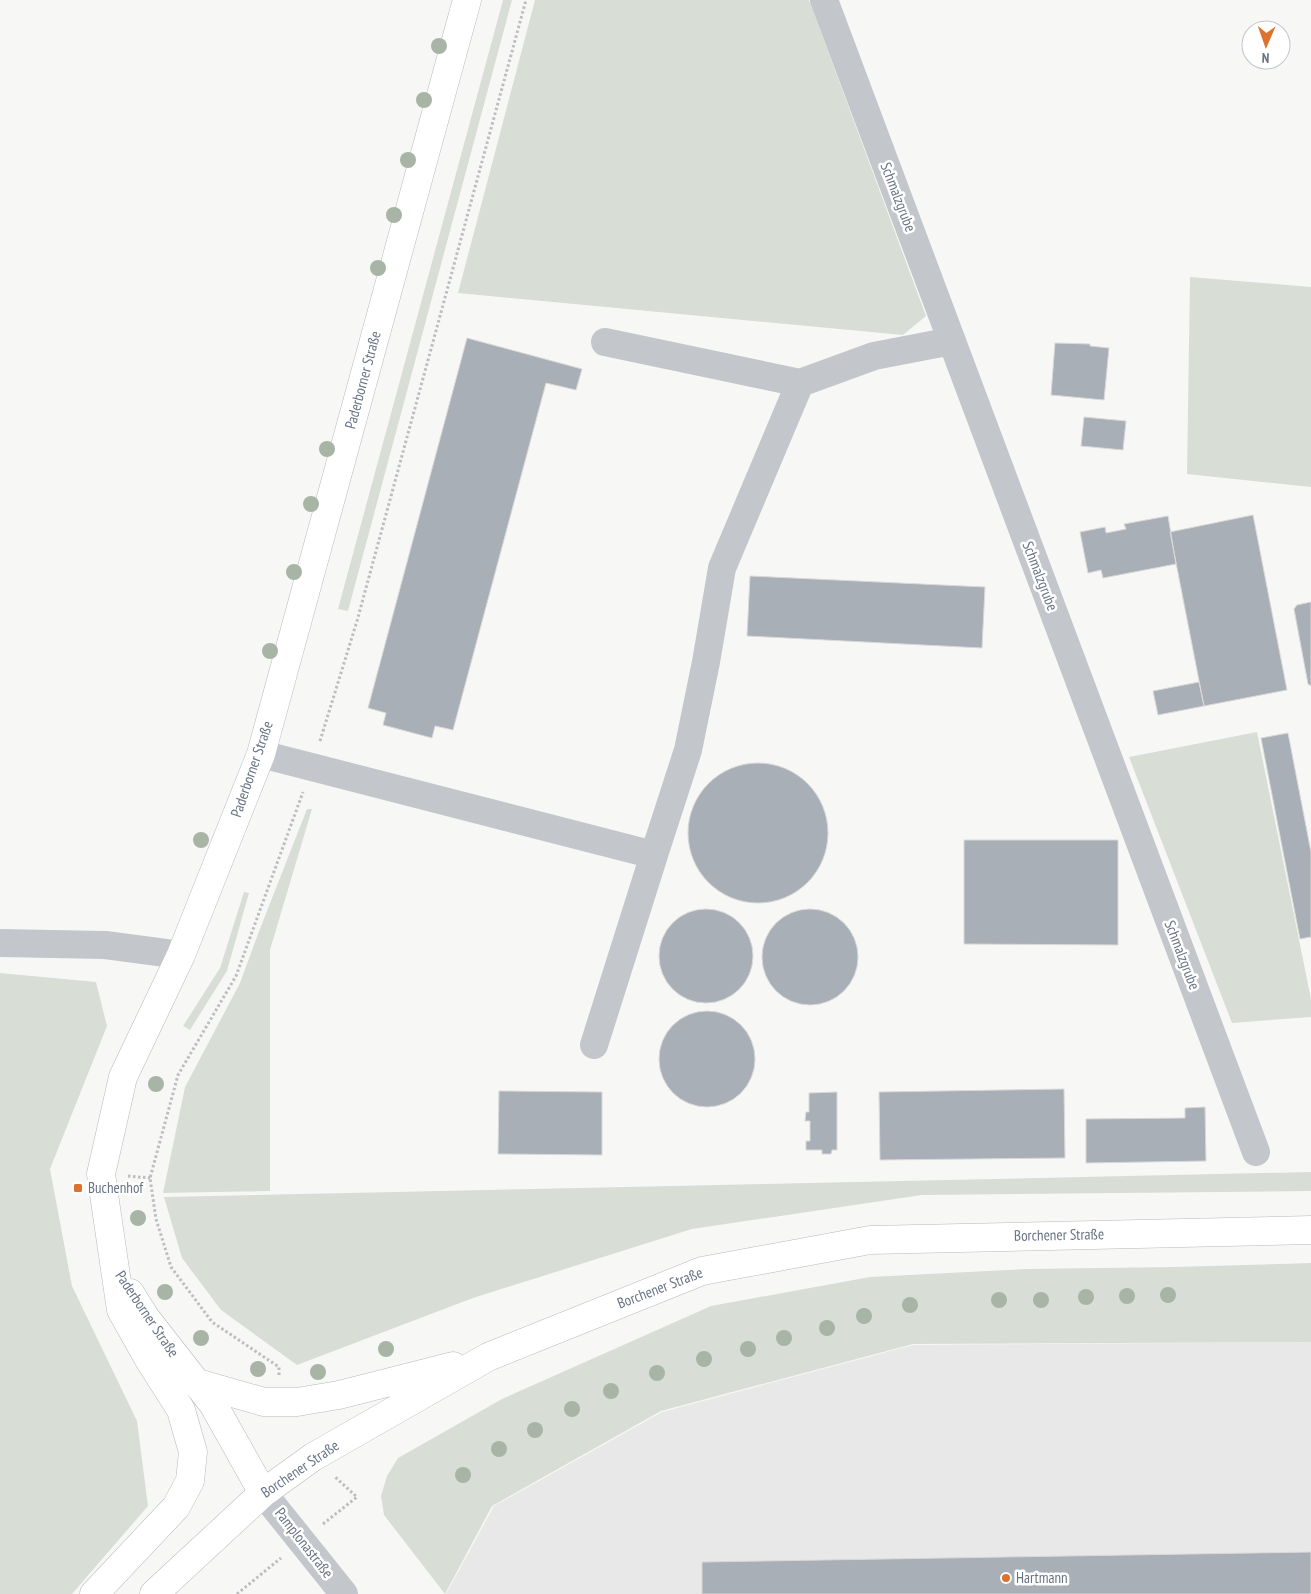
<svg xmlns="http://www.w3.org/2000/svg" width="1311" height="1594" font-family="'PT Sans Narrow',sans-serif">
<style>
.built{fill:#e8e8e8}
.green{fill:#d8ded6}
.building{fill:#a9afb7;stroke:#d9d9d7}
.lines{fill:none;stroke-linecap:round;stroke-linejoin:round}
.major-casing{stroke:#b6b9be;stroke-width:29}
.path{stroke:#bbbdc0;stroke-width:3;stroke-dasharray:2.5 2.5;stroke-linecap:butt}
.minor{stroke:#c3c6ca;stroke-width:28}
.major{stroke:#fff;stroke-width:28}
.tree{fill:#a8b4a6}
.poi-dot{fill:#de712e;stroke:#fff;stroke-width:2}
.labels{text-anchor:middle;stroke-width:5;stroke-linejoin:round;paint-order:stroke}
.street-label{font-size:15px;fill:#677385;stroke:#fff}
.poi-label{font-size:15px;fill:#677385;stroke:#fff;text-anchor:start}
</style>
<rect width="100%" height="100%" fill="#f7f8f5"/>
<path class="built" d="M 1311,1342 L 1311,1594 L 446,1594 L 494,1506 L 662,1412 L 913,1345 Z"/>
<path class="green" d="M 503,0 L 512,0 L 348,611 L 338,609 Z
M 535,0 L 809,0 L 926,316 L 903,335 L 458,293 Z
M 1190,277 L 1311,287 L 1311,487 L 1187,474 Z
M 1257,732 L 1311,999 L 1311,1017 L 1232,1023 L 1129,757 Z
M 307,809 L 312,809 L 270,950 L 270,1191 L 163,1193 L 185,1087 L 240,983 L 258,934 Z
M 244,892 L 249,893 L 227,971 L 190,1030 L 183,1026 L 220,968 Z
M 0,973 L 96,982 L 107,1026 L 50,1169 L 72,1286 L 137,1421 L 148,1506 L 72,1594 L 0,1594 Z
M 1311,1172 L 1311,1191 L 922,1195 L 692,1229 L 473,1298 L 297,1365 L 221,1310 L 182,1258 L 164,1197 Z
M 1311,1263 L 1311,1342 L 913,1344 L 661,1411 L 492,1506 L 445,1594 L 384,1515 L 381,1496 L 387,1476 L 398,1458 L 502,1399 L 711,1306 L 870,1277 L 1026,1269 L 1173,1267 Z"/>
<path class="building" d="M 467,338 L 582,369 L 576,390 L 546,383 L 453,730 L 435,726 L 432,738 L 383,725 L 386,713 L 368,708 Z
M 1055,343 L 1090,344 L 1090,346 L 1109,348 L 1104,400 L 1051,395 Z
M 1084,417 L 1126,421 L 1123,450 L 1081,446 Z
M 1253,515 L 1287,690 L 1204,706 L 1170,532 Z
M 1168,516 L 1176,564 L 1103,578 L 1101,570 L 1088,573 L 1080,532 L 1105,527 L 1106,533 L 1126,529 L 1124,524 Z
M 750,576 L 985,587 L 982,648 L 747,636 Z
M 1311,602 L 1311,686 L 1308,684 L 1294,609 L 1297,605 Z
M 1199,682 L 1204,706 L 1158,715 L 1153,691 Z
M 1288,733 L 1311,852 L 1311,937 L 1300,939 L 1261,738 Z
M688 833a70 70 0 1 1 140 0a70 70 0 1 1-140 0Z
M 964,840 L 1118,840 L 1118,945 L 964,944 Z
M659 956a47 47 0 1 1 94 0a47 47 0 1 1-94 0Z
M762 957a48 48 0 1 1 96 0a48 48 0 1 1-96 0Z
M659 1059a48 48 0 1 1 96 0a48 48 0 1 1-96 0Z
M 1064,1089 L 1065,1158 L 880,1160 L 879,1092 Z
M 499,1091 L 602,1092 L 602,1155 L 498,1154 Z
M 837,1092 L 837,1150 L 832,1150 L 831,1154 L 822,1154 L 822,1150 L 806,1150 L 806,1141 L 810,1141 L 810,1121 L 805,1121 L 806,1112 L 809,1112 L 809,1093 Z
M 1205,1107 L 1206,1161 L 1086,1163 L 1086,1119 L 1185,1118 L 1185,1108 Z
M 1311,1552 L 1311,1594 L 702,1594 L 702,1562 Z"/>
<g class="lines">
<defs>
<path id="major" d="M 130,1293 L 145,1317 L 213,1404 L 263,1493
M 194,1382 L 264,1402 L 297,1402 L 339,1395 L 453,1366
M 94,1594 L 176,1507 L 190,1481 L 193,1452 L 181,1410 L 148,1358 L 121,1310 L 101,1174 L 123,1077 L 181,955 L 261,754 L 467,0
M 154,1594 L 263,1493 L 313,1457 L 488,1357 L 702,1271 L 870,1240 L 1311,1230"/>
</defs>
<use href="#major" class="major-casing"/>
<path class="path" d="M 320,741 L 357,621 L 526,0
M 128,1176 L 150,1178
M 279,1375 L 279,1367 L 212,1322 L 171,1267 L 156,1219 L 150,1178 L 178,1075 L 236,976 L 303,792
M 323,1524 L 357,1497 L 335,1477
M 237,1594 L 281,1558"/>
<path class="minor" d="M 824,0 L 1256,1152
M 605,342 L 800,383
M 261,754 L 654,855 L 688,750 L 706,662 L 722,568 L 800,383 L 874,356 L 952,341
M 0,943 L 105,945 L 181,955
M 594,1045 L 654,855
M 263,1493 L 344,1594"/>
<use href="#major" class="major"/>
</g>
<g class="tree">
<circle cx="439" cy="46" r="8"/>
<circle cx="424" cy="100" r="8"/>
<circle cx="408" cy="160" r="8"/>
<circle cx="394" cy="215" r="8"/>
<circle cx="378" cy="268" r="8"/>
<circle cx="327" cy="449" r="8"/>
<circle cx="311" cy="504" r="8"/>
<circle cx="294" cy="572" r="8"/>
<circle cx="270" cy="651" r="8"/>
<circle cx="201" cy="840" r="8"/>
<circle cx="156" cy="1084" r="8"/>
<circle cx="138" cy="1218" r="8"/>
<circle cx="165" cy="1292" r="8"/>
<circle cx="1168" cy="1295" r="8"/>
<circle cx="1127" cy="1296" r="8"/>
<circle cx="1086" cy="1297" r="8"/>
<circle cx="999" cy="1300" r="8"/>
<circle cx="1041" cy="1300" r="8"/>
<circle cx="910" cy="1305" r="8"/>
<circle cx="864" cy="1316" r="8"/>
<circle cx="827" cy="1328" r="8"/>
<circle cx="201" cy="1338" r="8"/>
<circle cx="784" cy="1338" r="8"/>
<circle cx="386" cy="1349" r="8"/>
<circle cx="748" cy="1349" r="8"/>
<circle cx="704" cy="1359" r="8"/>
<circle cx="258" cy="1369" r="8"/>
<circle cx="318" cy="1372" r="8"/>
<circle cx="657" cy="1373" r="8"/>
<circle cx="611" cy="1391" r="8"/>
<circle cx="572" cy="1409" r="8"/>
<circle cx="535" cy="1430" r="8"/>
<circle cx="499" cy="1449" r="8"/>
<circle cx="463" cy="1475" r="8"/>
</g>
<g class="poi-dot">
<rect x="73" y="1183" width="10" height="10" rx="2.5"/>
<circle cx="1006" cy="1578" r="5"/>
</g>
<g class="labels">
<g class="street-label">
<text transform="translate(898 197) rotate(69)" y="5">Schmalzgrube</text>
<text transform="translate(363 380) rotate(-75)" y="5">Paderborner Straße</text>
<text transform="translate(1040 576) rotate(69)" y="5">Schmalzgrube</text>
<text transform="translate(252 769) rotate(-71)" y="5">Paderborner Straße</text>
<text transform="translate(1182 955) rotate(69)" y="5">Schmalzgrube</text>
<text transform="translate(1059 1235) rotate(-1)" y="5">Borchener Straße</text>
<text transform="translate(660 1288) rotate(-21)" y="5">Borchener Straße</text>
<text transform="translate(147 1314) rotate(56)" y="5">Paderborner Straße</text>
<text transform="translate(300 1469) rotate(-34)" y="5">Borchener Straße</text>
<text transform="translate(304 1543) rotate(52)" y="5">Pamplonastraße</text>
</g>
<g class="poi-label">
<text x="88" y="1193">Buchenhof</text>
<text x="1016" y="1583">Hartmann</text>
</g>
</g>
<g transform="translate(1266 45) rotate(182)"><circle r="24" fill="#ffffff" stroke="#c2c7ce"/>
<path d="M0-4L9 19L0 12L-9 19Z" fill="#de712e"/>
<text y="-8" font-size="14" font-weight="bold" text-anchor="middle" fill="#677385">N</text>
</g>
</svg>
